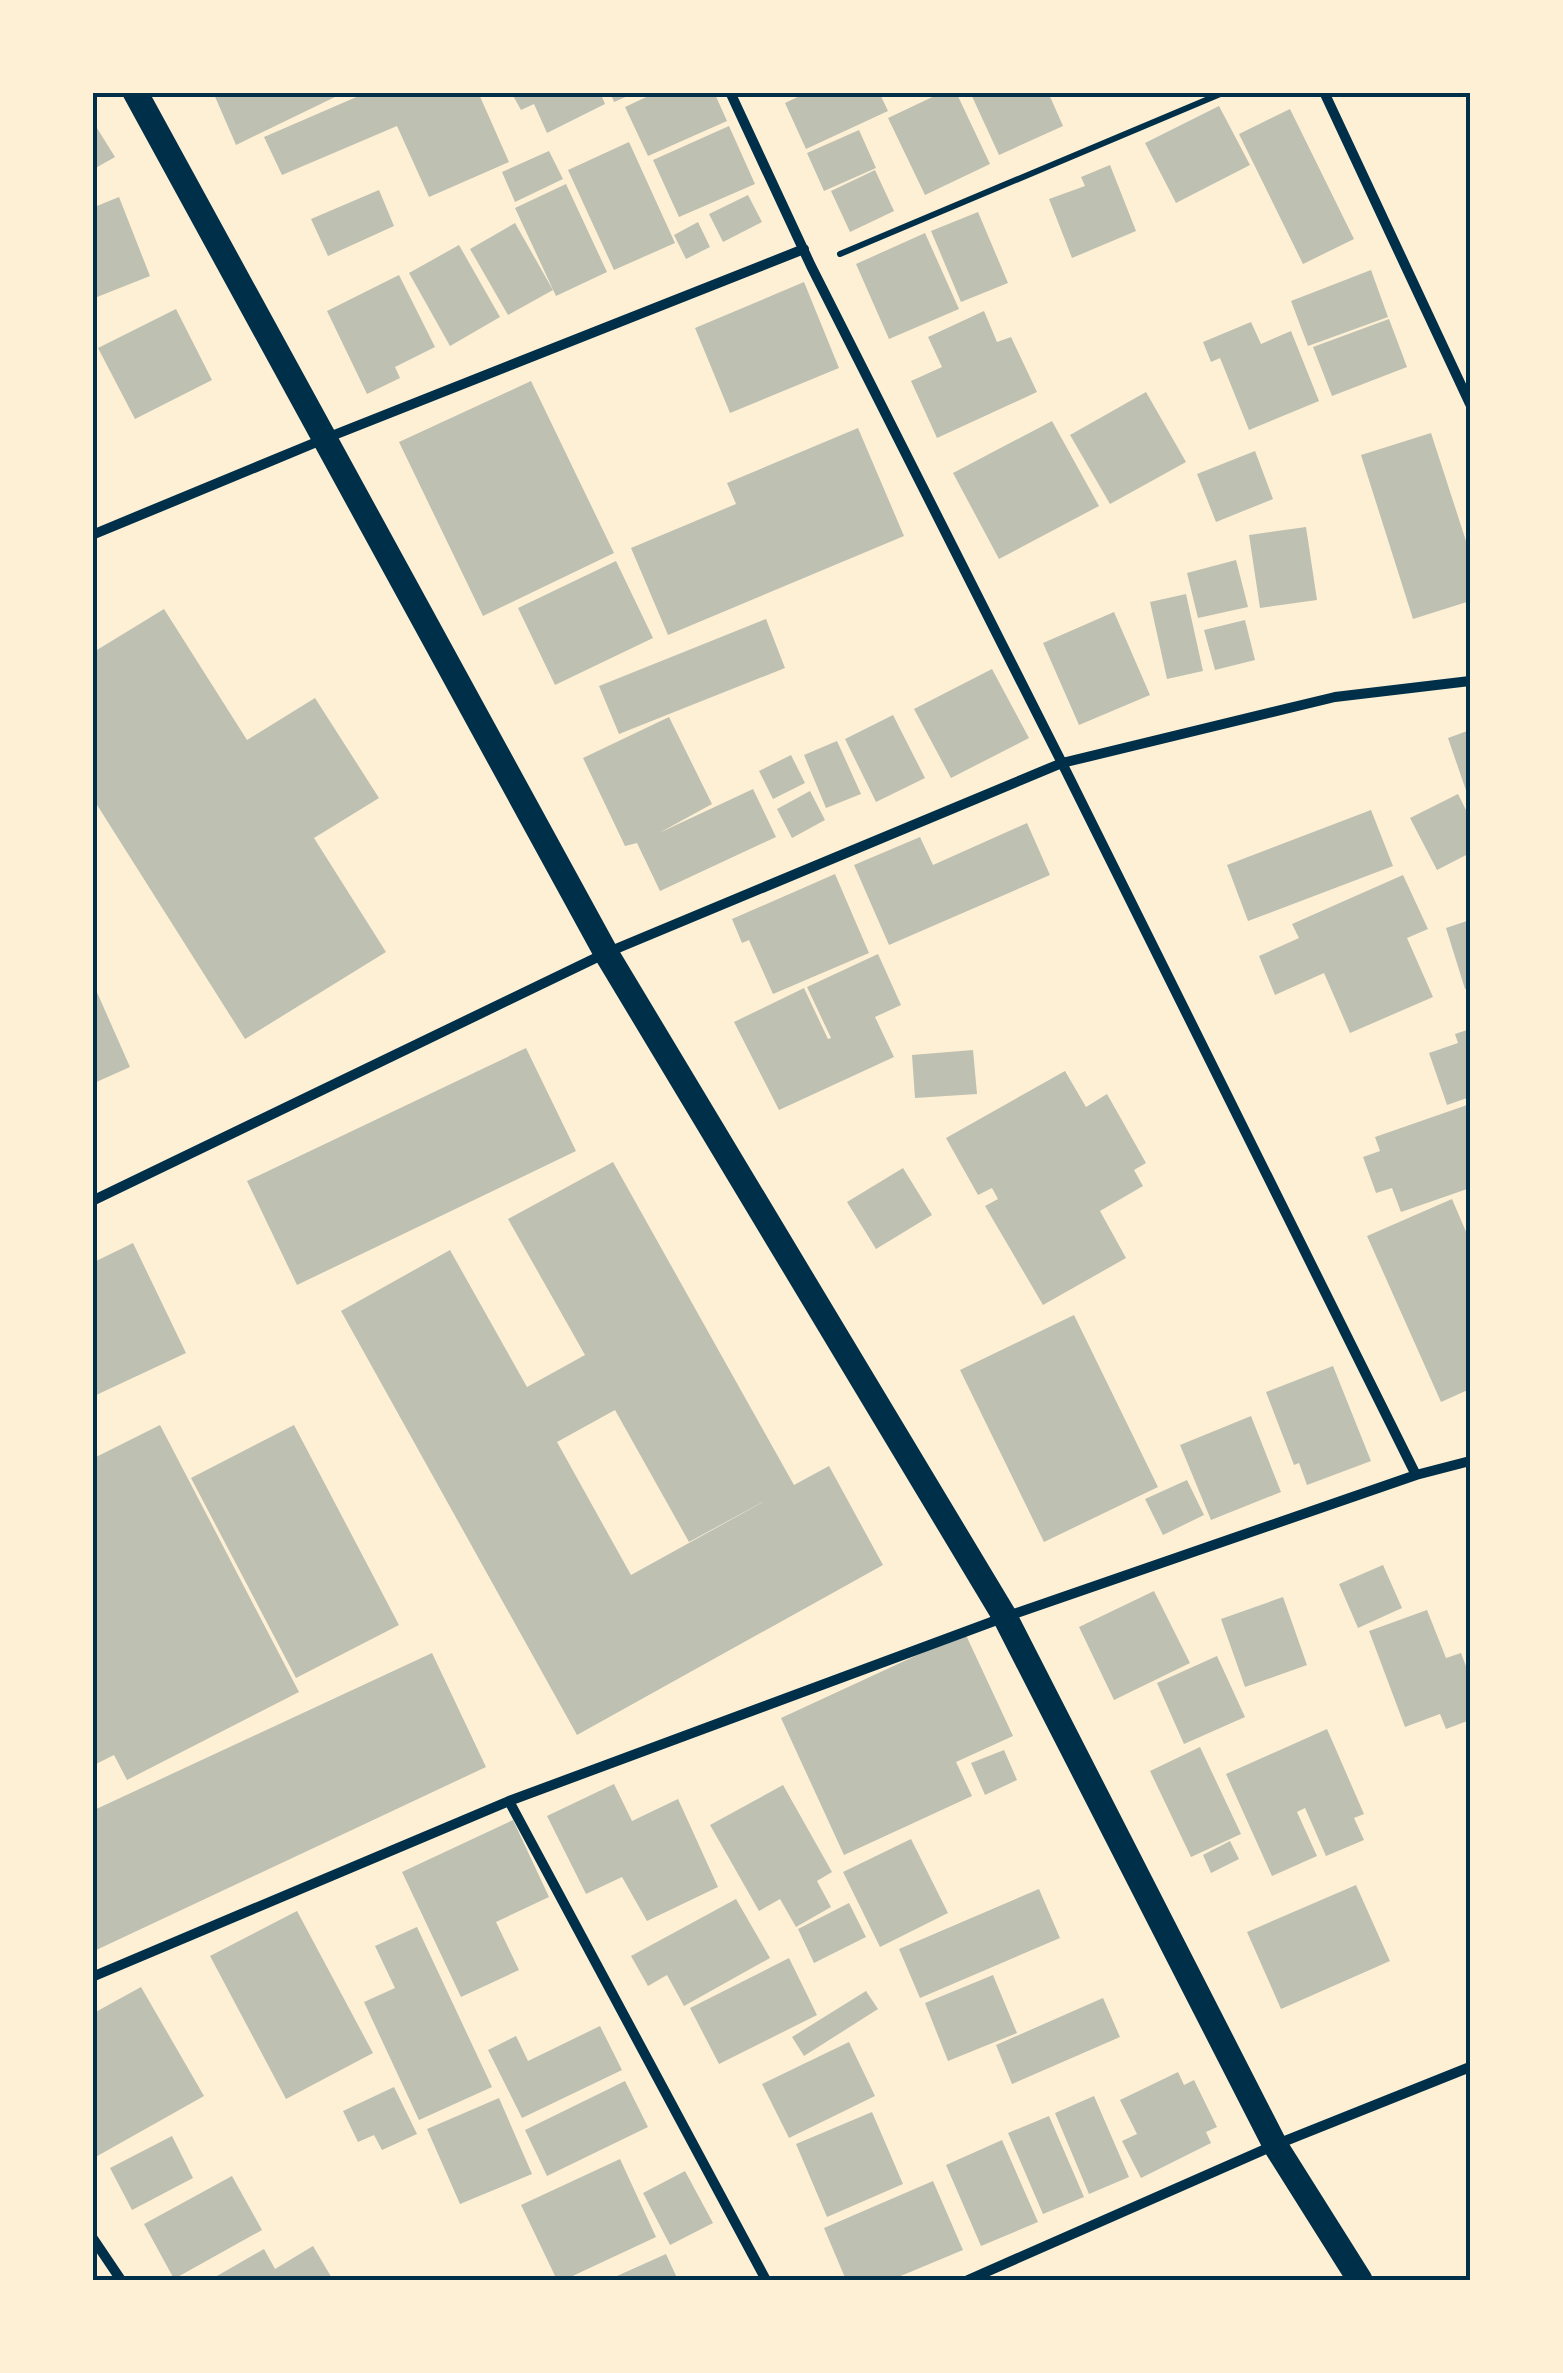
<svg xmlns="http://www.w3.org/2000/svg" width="1563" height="2373" font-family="Commissioner,sans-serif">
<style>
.building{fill:#bec0b2;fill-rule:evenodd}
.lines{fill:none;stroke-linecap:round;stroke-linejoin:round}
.path{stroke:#003049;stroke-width:6}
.minor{stroke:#003049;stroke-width:10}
.primary{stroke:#003049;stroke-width:25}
.neatline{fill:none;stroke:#003049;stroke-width:4}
</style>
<rect width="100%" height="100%" fill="#fdf0d5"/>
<path class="building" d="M 213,92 L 333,92 L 335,97 L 236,145 Z
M 368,92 L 478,92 L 509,162 L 429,197 L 397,126 L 282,175 L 264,137 Z
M 511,92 L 600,92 L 605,104 L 547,133 L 534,104 L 521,110 Z
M 610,92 L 637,92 L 614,102 Z
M 657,92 L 714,92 L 727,121 L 648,156 L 625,107 Z
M 808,92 L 879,92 L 888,111 L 806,149 L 785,103 Z
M 943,92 L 956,92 L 990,164 L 925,195 L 888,118 Z
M 970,92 L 1048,92 L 1063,126 L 999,155 Z
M 1219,106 L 1250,165 L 1176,203 L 1145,143 Z
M 1290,109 L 1354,239 L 1303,264 L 1239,134 Z
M 92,120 L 115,157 L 92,170 Z
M 729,126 L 755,184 L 679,217 L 653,160 Z
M 859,130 L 876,168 L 824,191 L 807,153 Z
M 629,142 L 675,243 L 614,270 L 568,170 Z
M 549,151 L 563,179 L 515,202 L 502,172 Z
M 1110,165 L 1136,231 L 1072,258 L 1049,199 L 1085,186 L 1081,177 Z
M 875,170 L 894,211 L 850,232 L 831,191 Z
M 566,184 L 607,272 L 556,296 L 515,208 Z
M 379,190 L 394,226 L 328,256 L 311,219 Z
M 748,195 L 762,222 L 723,242 L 709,214 Z
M 119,197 L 150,276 L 92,299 L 92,208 Z
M 978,212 L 1008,283 L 961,302 L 931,231 Z
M 698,222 L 710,247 L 686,259 L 674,235 Z
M 515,223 L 553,290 L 508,315 L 470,249 Z
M 925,233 L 959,309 L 889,339 L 856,264 Z
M 459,245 L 500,317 L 450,346 L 409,273 Z
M 1371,270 L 1388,317 L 1308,346 L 1291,301 Z
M 399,275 L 435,347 L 395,367 L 400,378 L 367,394 L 327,311 Z
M 804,282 L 839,368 L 730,413 L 695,328 Z
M 176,309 L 212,380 L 135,419 L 98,348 Z
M 984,311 L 997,342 L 1011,337 L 1037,392 L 937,438 L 911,381 L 942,367 L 928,337 Z
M 1389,319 L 1407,367 L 1332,396 L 1313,347 Z
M 1251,322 L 1261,344 L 1291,331 L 1319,401 L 1249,430 L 1220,358 L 1211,362 L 1203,342 Z
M 531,381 L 614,553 L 483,616 L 399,442 Z
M 1146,392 L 1186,462 L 1110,504 L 1070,435 Z
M 1052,421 L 1099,506 L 999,559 L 953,473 Z
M 858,428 L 904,536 L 668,635 L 631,548 L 736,504 L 727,483 Z
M 1431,433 L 1466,541 L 1470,540 L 1470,601 L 1413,619 L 1361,455 Z
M 1255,451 L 1273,499 L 1216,522 L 1197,474 Z
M 1306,527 L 1317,600 L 1260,608 L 1249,535 Z
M 1236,560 L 1248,607 L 1198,618 L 1187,573 Z
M 616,561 L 653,638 L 555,685 L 518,608 Z
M 1186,594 L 1203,671 L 1167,679 L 1150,602 Z
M 164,609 L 247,740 L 315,698 L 379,798 L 314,838 L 386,952 L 245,1039 L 92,797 L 92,653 Z
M 1114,612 L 1150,695 L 1079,725 L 1043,643 Z
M 766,619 L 785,668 L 619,734 L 599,686 Z
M 1245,620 L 1255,660 L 1215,670 L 1204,630 Z
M 992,669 L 1029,738 L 951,778 L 914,709 Z
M 893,715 L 925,778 L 876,802 L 845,739 Z
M 669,717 L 712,804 L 659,833 L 753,789 L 776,837 L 660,891 L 637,843 L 625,846 L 583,758 Z
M 1470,730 L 1470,802 L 1448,738 Z
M 837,741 L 861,794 L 826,808 L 804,755 Z
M 791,755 L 805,783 L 773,799 L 759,771 Z
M 810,791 L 825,820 L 792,838 L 777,809 Z
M 1458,794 L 1470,818 L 1470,853 L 1437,870 L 1410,818 Z
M 1371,810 L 1393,866 L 1248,921 L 1227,865 Z
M 1027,823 L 1050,875 L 889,945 L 854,865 L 920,837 L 933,865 Z
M 835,874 L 869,953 L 773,994 L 749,940 L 742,943 L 732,919 Z
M 1403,875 L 1428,929 L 1407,938 L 1433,997 L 1350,1033 L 1324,973 L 1275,995 L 1259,956 L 1299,938 L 1292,924 Z
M 1470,920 L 1470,988 L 1465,989 L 1446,928 Z
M 878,954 L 901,1005 L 875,1017 L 894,1057 L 779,1110 L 734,1022 L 804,988 L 828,1039 L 831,1038 L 807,987 Z
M 92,981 L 130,1067 L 92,1084 Z
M 1470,1029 L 1470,1097 L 1447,1105 L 1429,1053 L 1458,1043 L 1455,1034 Z
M 526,1048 L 576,1151 L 297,1285 L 247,1181 Z
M 973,1050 L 977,1094 L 915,1098 L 912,1055 Z
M 1065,1071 L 1086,1107 L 1107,1094 L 1146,1163 L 1134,1170 L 1143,1186 L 1100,1211 L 1126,1258 L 1043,1305 L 985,1206 L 998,1199 L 992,1188 L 978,1195 L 946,1138 Z
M 1470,1104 L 1470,1188 L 1401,1212 L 1392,1188 L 1376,1193 L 1363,1157 L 1380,1151 L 1375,1137 Z
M 613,1162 L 794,1485 L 829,1466 L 883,1565 L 577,1735 L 341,1311 L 450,1250 L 527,1387 L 585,1355 L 508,1219 ZM 615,1410 L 689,1542 L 783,1491 L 631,1575 L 557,1442 Z
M 903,1168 L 932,1215 L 876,1249 L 847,1202 Z
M 1452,1199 L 1470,1241 L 1470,1389 L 1441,1402 L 1367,1236 Z
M 133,1243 L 186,1353 L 92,1397 L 92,1263 Z
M 1074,1315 L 1158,1487 L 1044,1542 L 960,1370 Z
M 1333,1366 L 1371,1461 L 1307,1485 L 1299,1463 L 1294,1465 L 1266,1392 Z
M 1251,1416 L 1281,1492 L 1211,1520 L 1180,1445 Z
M 160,1425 L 299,1692 L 127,1780 L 114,1755 L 92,1766 L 92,1459 Z
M 294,1425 L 399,1625 L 296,1678 L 191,1478 Z
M 1187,1480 L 1204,1515 L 1163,1535 L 1145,1499 Z
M 1383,1565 L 1402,1608 L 1358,1628 L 1339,1584 Z
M 1154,1591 L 1190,1663 L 1114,1700 L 1079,1627 Z
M 1283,1597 L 1307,1665 L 1245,1687 L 1221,1619 Z
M 1427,1610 L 1446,1658 L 1461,1653 L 1470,1677 L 1470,1720 L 1446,1729 L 1440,1714 L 1405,1727 L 1369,1631 Z
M 965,1633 L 1013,1736 L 956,1762 L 972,1796 L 844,1855 L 781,1718 Z
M 432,1653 L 486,1767 L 92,1952 L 92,1811 Z
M 1217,1656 L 1245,1717 L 1184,1744 L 1157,1683 Z
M 1327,1729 L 1364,1814 L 1354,1818 L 1364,1840 L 1326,1856 L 1305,1808 L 1297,1812 L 1317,1856 L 1272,1876 L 1226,1774 Z
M 1200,1747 L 1241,1834 L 1191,1857 L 1150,1771 Z
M 1004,1750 L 1017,1780 L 985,1795 L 971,1763 Z
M 614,1784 L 632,1821 L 678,1799 L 718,1887 L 647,1921 L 622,1877 L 586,1894 L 547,1816 Z
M 783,1785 L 832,1872 L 817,1881 L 831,1907 L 796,1927 L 780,1899 L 759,1911 L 710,1825 Z
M 513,1820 L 549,1897 L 496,1922 L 519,1970 L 461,1997 L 402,1872 Z
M 911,1839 L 948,1913 L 880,1947 L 843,1872 Z
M 1230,1841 L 1239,1859 L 1211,1873 L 1203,1855 Z
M 1356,1885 L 1390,1961 L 1281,2009 L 1247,1932 Z
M 1039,1889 L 1060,1938 L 920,1998 L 899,1949 Z
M 736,1899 L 770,1958 L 684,2006 L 667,1975 L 648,1986 L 631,1956 Z
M 849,1903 L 866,1937 L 814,1963 L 798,1929 Z
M 297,1911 L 373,2053 L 286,2099 L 210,1956 Z
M 417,1927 L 492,2087 L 419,2120 L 364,2002 L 395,1988 L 375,1946 Z
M 789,1958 L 817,2015 L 719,2064 L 690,2008 Z
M 993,1975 L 1017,2033 L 948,2061 L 925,2003 Z
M 141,1987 L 204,2096 L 92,2159 L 92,2014 Z
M 866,1991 L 878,2009 L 804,2056 L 792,2037 Z
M 1103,1998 L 1120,2037 L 1012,2084 L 996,2045 Z
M 600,2026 L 622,2070 L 522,2118 L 488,2050 L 516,2036 L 528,2061 Z
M 849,2042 L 875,2096 L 789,2138 L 762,2084 Z
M 1178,2072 L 1184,2085 L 1194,2080 L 1217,2127 L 1206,2132 L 1211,2143 L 1141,2178 L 1122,2141 L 1137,2134 L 1120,2100 Z
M 625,2081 L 648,2127 L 547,2176 L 525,2130 Z
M 394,2087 L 417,2134 L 382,2150 L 374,2135 L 358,2142 L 343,2111 Z
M 1094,2096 L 1129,2177 L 1089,2194 L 1055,2113 Z
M 499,2098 L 532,2174 L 460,2204 L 427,2129 Z
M 872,2112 L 903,2184 L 827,2217 L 796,2144 Z
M 1049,2116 L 1084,2197 L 1043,2214 L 1008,2133 Z
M 172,2136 L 193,2178 L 132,2210 L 110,2168 Z
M 1002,2140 L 1038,2222 L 981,2246 L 946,2165 Z
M 620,2159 L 656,2237 L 564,2280 L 557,2280 L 521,2205 Z
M 685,2171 L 713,2223 L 670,2245 L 643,2193 Z
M 232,2176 L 262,2230 L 174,2279 L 144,2224 Z
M 933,2181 L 963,2250 L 891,2280 L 846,2280 L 824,2228 Z
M 313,2246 L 333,2280 L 210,2280 L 264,2249 L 275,2269 Z
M 666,2254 L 678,2280 L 608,2280 Z"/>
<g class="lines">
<path class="path" d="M 840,254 L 1225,92"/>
<path class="minor" d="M 730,92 L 811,266 L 1062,763 L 1416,1475
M 1324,92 L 1470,404
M 92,535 L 324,439 L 804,249
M 92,1201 L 606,953 L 1062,763 L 1335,697 L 1470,681
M 509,1801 L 766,2280
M 92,1977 L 509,1801 L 1005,1617 L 1416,1475 L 1470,1461
M 92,2237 L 121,2280
M 968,2280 L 1275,2145 L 1470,2067"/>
<path class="primary" d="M 135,92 L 606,953 L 1005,1617 L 1275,2145 L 1360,2280"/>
</g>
<rect width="1563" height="2373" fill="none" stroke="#fdf0d5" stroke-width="190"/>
<rect x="95" y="95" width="1373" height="2183" class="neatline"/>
</svg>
